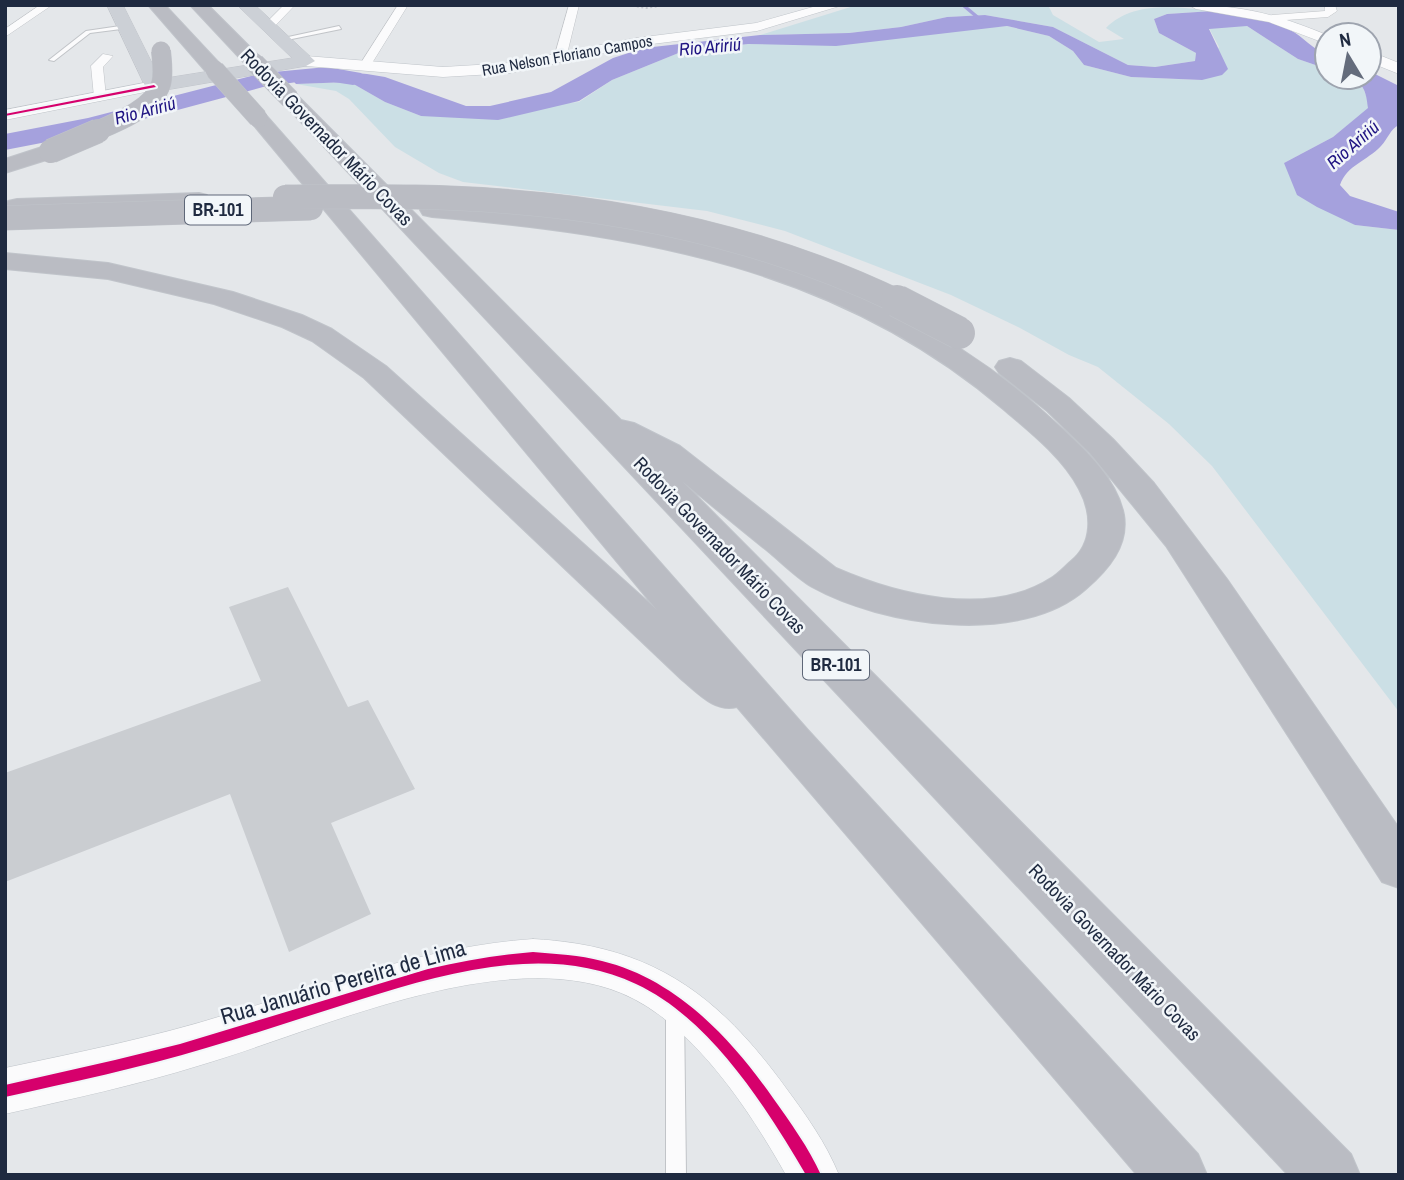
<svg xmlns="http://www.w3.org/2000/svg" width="1404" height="1180" font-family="'Archivo Narrow',sans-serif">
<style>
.green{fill:#cbdfe5}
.water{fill:#a5a1dd}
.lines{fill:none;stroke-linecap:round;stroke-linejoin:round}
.stream{stroke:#a5a1dd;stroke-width:3.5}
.river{fill:#a5a1dd;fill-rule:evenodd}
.building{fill:#cacdd1}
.lane-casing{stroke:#c1c4c8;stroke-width:2}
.street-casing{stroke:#c1c4c8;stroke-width:1}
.secondary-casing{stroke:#c0c5ca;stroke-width:1}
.primary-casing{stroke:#c0c4ca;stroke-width:1}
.highway-casing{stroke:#c0c4ca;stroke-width:2}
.path{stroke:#c4c7cd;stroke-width:2;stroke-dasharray:2 2.5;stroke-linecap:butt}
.lane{fill:#fbfbfc;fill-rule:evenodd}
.street{fill:#fbfbfc;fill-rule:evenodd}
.secondary{fill:#fbfbfc;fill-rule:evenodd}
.primary{fill:#ccd0d6;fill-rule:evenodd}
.highway{fill:#babcc3;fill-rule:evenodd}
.highway-bridge-far2-casing{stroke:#c0c4ca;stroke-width:20;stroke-linecap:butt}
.highway-bridge-far1-casing{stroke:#c0c4ca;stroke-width:25;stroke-linecap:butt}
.highway-bridge-casing{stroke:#c0c4ca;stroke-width:33;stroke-linecap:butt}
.highway-bridge-far2{stroke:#babcc3;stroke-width:19}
.highway-bridge-far1{stroke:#babcc3;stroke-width:24}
.highway-bridge{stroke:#babcc3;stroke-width:32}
.cycleway-casing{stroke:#f2f6f9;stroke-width:4}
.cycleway{fill:#d6006c;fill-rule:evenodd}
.labels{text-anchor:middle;stroke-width:5;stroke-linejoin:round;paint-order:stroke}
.far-street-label{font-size:16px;fill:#1f2a40;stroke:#f2f6f9}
.far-water-label{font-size:18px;font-style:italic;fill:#1e1382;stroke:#f2f6f9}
.shield{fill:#f2f6f9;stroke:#5e6778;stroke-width:2}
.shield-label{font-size:18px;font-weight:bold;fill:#1f2a40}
.street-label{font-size:19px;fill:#1f2a40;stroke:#f2f6f9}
.near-street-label{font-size:23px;fill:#1f2a40;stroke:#f2f6f9}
</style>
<rect width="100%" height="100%" fill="#e4e7ea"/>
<path class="green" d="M 857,5 L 1048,5 L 1053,15 L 1099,42 L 1124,39 L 1106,28 C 1133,0 1178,7 1213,11 L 1167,14 L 1154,19 L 1159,33 L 1196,53 L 1195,61 L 1155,67 L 1128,65 L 1053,27 L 985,15 L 947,17 L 901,27 L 849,33 L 760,35 Z
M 1231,25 L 1247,26 L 1298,59 L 1327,69 L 1327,77 C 1355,77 1364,78 1369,108 L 1333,137 L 1284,163 L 1355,225 L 1399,230 L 1399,712 L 1212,466 L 1169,424 L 1098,367 L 1069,355 L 1020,328 L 951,295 L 785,231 L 707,211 L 463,182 L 439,173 L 395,147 L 349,99 L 336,91 L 296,84 L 350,82 L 385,102 L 421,116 L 579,102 L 612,80 L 681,52 L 748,44 L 1007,26 L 1049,36 L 1073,51 L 1084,65 L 1131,77 L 1201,80 L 1219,47 L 1209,28 Z"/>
<path class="water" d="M 1213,11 C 1238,16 1267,18 1290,30 C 1304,37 1312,49 1327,55 L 1327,69 L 1298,59 L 1247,26 L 1209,29 L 1228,69 L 1222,75 L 1202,80 L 1131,77 L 1084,65 L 1073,51 L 1049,36 L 1007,26 L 836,46 L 748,44 L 681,52 L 612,80 L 579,101 L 498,120 L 421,116 L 385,102 L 350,82 L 296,84 L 285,72 L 324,70 L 367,74 L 385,77 L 466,106 L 490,106 L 551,92 L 613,58 L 644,48 L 760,35 L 849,33 L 901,27 L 947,17 L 985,15 L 1053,27 L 1128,65 L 1155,67 L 1195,61 L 1196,53 L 1159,33 L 1154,19 L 1167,14 Z
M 1369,71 L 1399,86 L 1399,125 C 1390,129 1388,139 1381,146 C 1367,161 1347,165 1340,185 L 1350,196 L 1399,212 L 1399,230 L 1355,225 L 1317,207 L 1297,195 L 1284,163 L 1333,137 L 1368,108 C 1366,91 1364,83 1348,77 L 1369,77 Z"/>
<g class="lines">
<path class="stream" d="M 963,5 L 982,21"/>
<path class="river" d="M 327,67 L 361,73 L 365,78 L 361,83 L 353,85 L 327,81 L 297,82 L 263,87 L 88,134 L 5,150 L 5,134 L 88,118 L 263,73 Z"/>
</g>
<path class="building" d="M 288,587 L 348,707 L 368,700 L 415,789 L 331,823 L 371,914 L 289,952 L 230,794 L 5,882 L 5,773 L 261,681 L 229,607 Z"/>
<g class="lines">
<defs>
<path id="lane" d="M 127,25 L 129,28 L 90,33 L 54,61 L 49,60 L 86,31 Z
M 339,26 L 341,29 L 282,41 L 279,39 Z
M 675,1003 L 681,1005 L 684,1011 L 686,1175 L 666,1175 L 666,1011 L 669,1005 Z"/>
<path id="street" d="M 40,5 L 52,5 L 5,37 L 5,29 Z
M 284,5 L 295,5 L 272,29 L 264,29 L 264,25 Z
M 398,5 L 408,5 L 369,68 L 361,68 L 359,66 Z
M 569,5 L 579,5 L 566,58 L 560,61 L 554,58 Z
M 1325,5 L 1335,5 L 1337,11 L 1328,17 L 1272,21 L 1267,18 L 1272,15 L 1325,11 Z
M 103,54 L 113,56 L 103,67 L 106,97 L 100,101 L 94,97 L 91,66 Z"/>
<path id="secondary" d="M 820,5 L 843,5 L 757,31 L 636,46 L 510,73 L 443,77 L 306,66 L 298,61 L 306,56 L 443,67 L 510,63 L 636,38 L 756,23 Z
M 1189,5 C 1243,5 1278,15 1327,35 L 1327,44 L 1269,22 L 1196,9 Z
M 1369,51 L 1399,63 L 1399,74 L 1369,62 Z
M 154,81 L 162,86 L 160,89 L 5,120 L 5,110 Z
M 533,939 C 651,945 718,994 786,1088 C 806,1115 826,1143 839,1175 L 786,1175 C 750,1111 692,1022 621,993 C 502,944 319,1030 201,1065 C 137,1085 71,1099 5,1114 L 5,1068 C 80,1052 155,1037 228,1014 C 329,984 428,946 533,939 Z"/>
<path id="primary" d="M 107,5 L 123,5 L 160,79 L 292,58 L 237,5 L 255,5 L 315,61 L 306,66 L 154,92 L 147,90 Z"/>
<path id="highway" d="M 148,5 L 165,5 L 222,66 L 225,70 L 222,74 L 208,74 Z
M 190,5 L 208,5 L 262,59 L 264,63 L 262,67 L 248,67 Z
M 290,93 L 297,95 L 621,420 L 634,423 L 680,446 L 836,568 C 898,595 989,618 1051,578 C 1058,574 1064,567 1071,561 C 1093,543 1092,513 1079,489 C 1063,458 1030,432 1003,409 C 838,268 641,235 432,217 L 423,215 L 420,210 L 423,205 L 432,203 C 656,221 888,264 1057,424 C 1083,448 1117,478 1124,515 C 1129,546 1108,570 1086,589 C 1021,647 882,626 812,587 C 797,578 783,564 770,553 C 740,529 711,505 682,481 L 1351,1154 L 1360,1175 L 1288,1175 L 283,103 L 280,99 L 283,95 Z
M 258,112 L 265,114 L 808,730 L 1198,1154 L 1207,1175 L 1137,1175 L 737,707 C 715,713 698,693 682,680 L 364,378 L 312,341 L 282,327 L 214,304 L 108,279 L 5,269 L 5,253 L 108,263 L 233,292 L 302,315 L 332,329 L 386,366 L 657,610 L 251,122 L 248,118 L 251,114 Z
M 51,144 L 59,146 L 62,151 L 59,156 L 5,173 L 5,159 Z
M 199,193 L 207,195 L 211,200 L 207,205 L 17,213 L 8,211 L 5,207 L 8,201 L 17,199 Z
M 1010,358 L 1021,361 L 1069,398 L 1113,439 L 1154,483 L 1227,579 L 1399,828 L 1399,888 L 1382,882 L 1166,546 L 1090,453 L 1047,411 L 999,373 L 995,367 L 999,361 Z"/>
</defs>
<use href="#lane" class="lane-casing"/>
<use href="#street" class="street-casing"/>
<use href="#secondary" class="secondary-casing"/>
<use href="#primary" class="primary-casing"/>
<use href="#highway" class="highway-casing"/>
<path class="path" d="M 628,5 L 646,8 L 666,5"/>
<use href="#lane" class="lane"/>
<use href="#street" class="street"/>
<use href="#secondary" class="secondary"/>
<use href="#primary" class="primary"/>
<use href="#highway" class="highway"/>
<defs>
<path id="highway-bridge-far2" d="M 255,63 L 290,99
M 215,70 L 258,118
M 94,132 C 115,123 153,109 161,84 C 164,74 162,62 161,51"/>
<path id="highway-bridge-far1" d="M 51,151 L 98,131
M 285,197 C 358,197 430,195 502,201 C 639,211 777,243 901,303
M 5,218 L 311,208"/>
<path id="highway-bridge" d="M 897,301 L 959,333"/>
</defs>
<use href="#highway-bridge-far2" class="highway-bridge-far2-casing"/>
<use href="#highway-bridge-far1" class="highway-bridge-far1-casing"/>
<use href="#highway-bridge" class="highway-bridge-casing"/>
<use href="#highway-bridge-far2" class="highway-bridge-far2"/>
<use href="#highway-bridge-far1" class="highway-bridge-far1"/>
<use href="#highway-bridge" class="highway-bridge"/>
<defs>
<path id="cycleway" d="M 154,85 L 156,87 L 5,116 L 5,114 Z
M 533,952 C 557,954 579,955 602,961 C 676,979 731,1038 773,1098 C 790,1122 809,1148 821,1175 L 806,1175 C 766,1107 710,1018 636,984 C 548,943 450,972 362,999 C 310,1015 258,1033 206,1048 C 140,1068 72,1082 5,1097 L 5,1085 L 115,1060 L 180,1044 L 428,969 C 463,961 497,955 533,952 Z"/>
</defs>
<use href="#cycleway" class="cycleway-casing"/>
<use href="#cycleway" class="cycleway"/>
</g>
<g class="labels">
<g class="far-street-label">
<text transform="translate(567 55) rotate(-10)" y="6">Rua Nelson Floriano Campos</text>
</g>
<g class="far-water-label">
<text transform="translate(710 47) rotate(-5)" y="6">Rio Aririú</text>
<text transform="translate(145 111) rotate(-15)" y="6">Rio Aririú</text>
<text transform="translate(1353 145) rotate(-41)" y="6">Rio Aririú</text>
</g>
<g class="shield">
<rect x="185" y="195.5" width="66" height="29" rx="5"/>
<rect x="803" y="650.5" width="66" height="29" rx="5"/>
</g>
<g class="shield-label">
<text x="218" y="216">BR-101</text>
<text x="836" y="671">BR-101</text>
</g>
<g class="street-label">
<text transform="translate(327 137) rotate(46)" y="7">Rodovia Governador Mário Covas</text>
<text transform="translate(720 545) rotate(46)" y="7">Rodovia Governador Mário Covas</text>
<text transform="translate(1115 952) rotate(46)" y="7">Rodovia Governador Mário Covas</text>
</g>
<g class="near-street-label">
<text transform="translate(343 982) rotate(-16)" y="8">Rua Januário Pereira de Lima</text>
</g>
</g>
<rect width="1404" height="1180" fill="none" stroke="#1f2a40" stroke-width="14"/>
<g transform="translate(1348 56) rotate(350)"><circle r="33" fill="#f2f6f9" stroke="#9ea4af" stroke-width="2"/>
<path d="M0-5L12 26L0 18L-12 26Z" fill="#646c7c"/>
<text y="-10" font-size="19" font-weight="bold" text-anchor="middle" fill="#1f2a40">N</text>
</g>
</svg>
